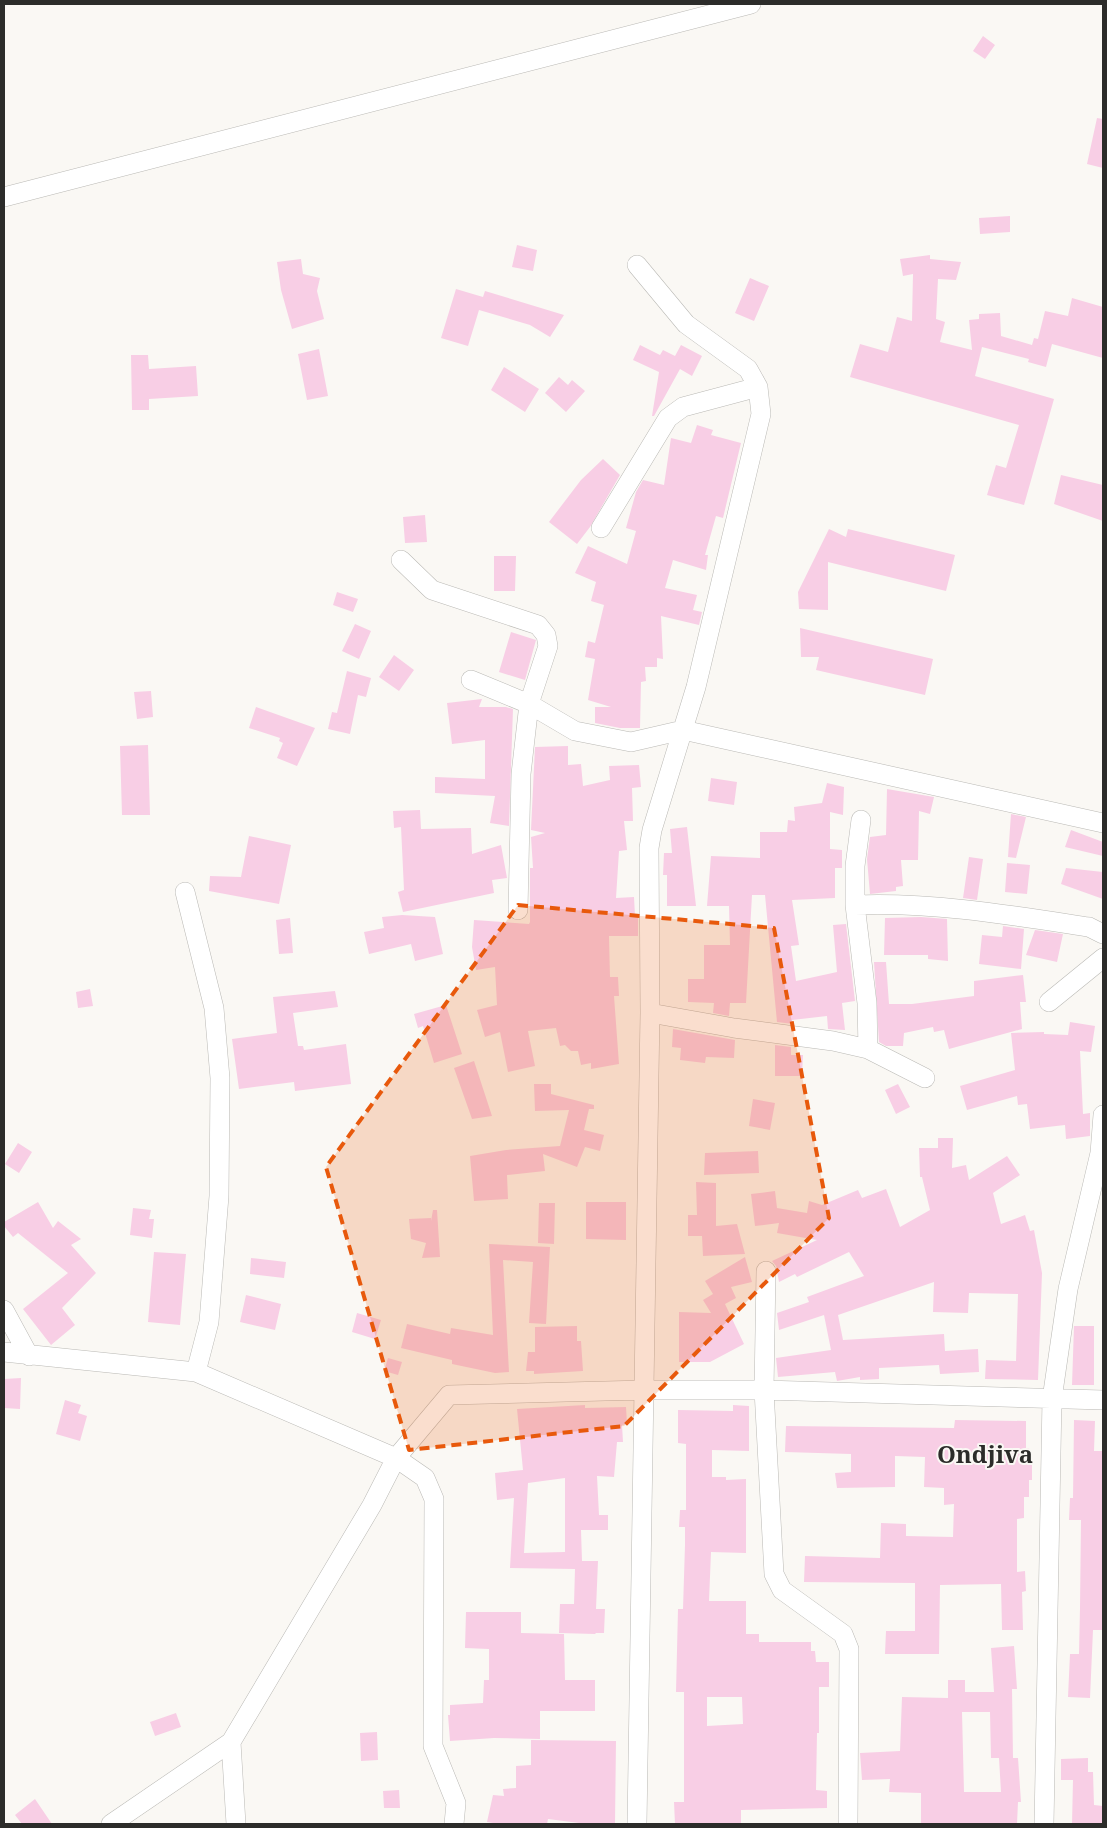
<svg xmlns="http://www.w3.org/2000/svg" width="1107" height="1828" font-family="'Noto Serif',serif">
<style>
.building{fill:#f8cee5;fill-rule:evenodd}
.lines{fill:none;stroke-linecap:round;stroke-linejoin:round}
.minor-casing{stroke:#bab9b5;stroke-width:20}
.minor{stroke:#fff;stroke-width:19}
.marked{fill:#e8590c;fill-opacity:0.2;stroke:#e8590c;stroke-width:4;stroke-dasharray:10 6;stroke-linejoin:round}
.labels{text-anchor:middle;stroke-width:4;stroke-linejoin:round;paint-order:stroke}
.town-label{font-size:24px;font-weight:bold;fill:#2c2c2a;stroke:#faf8f4}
</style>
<rect width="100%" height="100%" fill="#faf8f4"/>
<path class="building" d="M 983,36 L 995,45 L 985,59 L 973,51 Z
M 1097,118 L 1103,119 L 1103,168 L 1087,164 Z
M 1010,216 L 1010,232 L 980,234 L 979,218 Z
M 517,245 L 537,250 L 533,271 L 512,267 Z
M 930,255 L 930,259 L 961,262 L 956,280 L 938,279 L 936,319 L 945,322 L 940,342 L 972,350 L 969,320 L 979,319 L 979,314 L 1000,313 L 1001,336 L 1032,345 L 1034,338 L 1038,339 L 1045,311 L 1068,316 L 1072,298 L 1103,307 L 1103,358 L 1052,344 L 1046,367 L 1028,362 L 1029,359 L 982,347 L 975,376 L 1054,399 L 1024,505 L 987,495 L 996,465 L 1006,468 L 1019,425 L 850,377 L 860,344 L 888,352 L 897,317 L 912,321 L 913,274 L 903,276 L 900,259 Z
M 301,259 L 303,274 L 320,278 L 317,291 L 324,319 L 292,329 L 281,290 L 277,262 Z
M 750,278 L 769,286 L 754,321 L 735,313 Z
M 456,289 L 483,297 L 485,291 L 564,315 L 550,337 L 530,325 L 479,310 L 468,346 L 441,338 Z
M 640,345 L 660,355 L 663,350 L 675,356 L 681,345 L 702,356 L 692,376 L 680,369 L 654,416 L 652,416 L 659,372 L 633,360 Z
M 319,349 L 328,396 L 307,400 L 298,354 Z
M 131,355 L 148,355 L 149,369 L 196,366 L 198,396 L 149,399 L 149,410 L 132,410 Z
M 504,367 L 539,389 L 525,412 L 491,390 Z
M 559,377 L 568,385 L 572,380 L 585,391 L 566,412 L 545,393 Z
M 697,425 L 713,430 L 711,435 L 741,443 L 723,518 L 716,516 L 705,555 L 708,555 L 706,570 L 673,560 L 665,588 L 697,595 L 693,610 L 702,612 L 699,625 L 661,616 L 663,659 L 657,658 L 657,667 L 645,667 L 646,681 L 641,682 L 640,728 L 620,728 L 595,723 L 595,707 L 611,707 L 588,700 L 595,659 L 585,657 L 588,641 L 595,643 L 604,605 L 591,601 L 596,582 L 575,573 L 588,546 L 627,564 L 636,531 L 626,528 L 636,492 L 643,480 L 664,485 L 671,438 L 691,443 Z
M 603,459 L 620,475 L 590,527 L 577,544 L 549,522 L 581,480 Z
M 1061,475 L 1103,485 L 1103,521 L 1054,504 Z
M 425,515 L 427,542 L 405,543 L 403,517 Z
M 829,529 L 846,537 L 848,529 L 955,555 L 946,591 L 828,562 L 828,610 L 799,609 L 798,592 Z
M 494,556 L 516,556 L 515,591 L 494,591 Z
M 337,592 L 358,599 L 353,612 L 333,605 Z
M 355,624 L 371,631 L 359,659 L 342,651 Z
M 800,628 L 933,659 L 925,695 L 816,670 L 819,657 L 801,657 Z
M 511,632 L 536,640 L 525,680 L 499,672 Z
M 394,655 L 414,670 L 399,691 L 379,677 Z
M 347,671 L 371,678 L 366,697 L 358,695 L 350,734 L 328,729 L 332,712 L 337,713 Z
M 151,691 L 153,717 L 137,719 L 134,692 Z
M 482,699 L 479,707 L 506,707 L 513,709 L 509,826 L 490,823 L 495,796 L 435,793 L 435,777 L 485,779 L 485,740 L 452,744 L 447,703 Z
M 256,707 L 315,728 L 297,766 L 277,758 L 283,743 L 279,741 L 280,738 L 249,728 Z
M 148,745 L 150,815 L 122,815 L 120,746 Z
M 568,746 L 568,765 L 581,764 L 583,786 L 610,780 L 609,766 L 639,765 L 641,787 L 632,788 L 633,821 L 624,821 L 627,850 L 619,851 L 616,898 L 634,897 L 635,916 L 638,916 L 638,936 L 609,936 L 610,977 L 618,977 L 619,996 L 614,996 L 619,1064 L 591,1069 L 591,1063 L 581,1065 L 578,1051 L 571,1051 L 565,1045 L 560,1046 L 556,1028 L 528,1031 L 535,1066 L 508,1072 L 500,1032 L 485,1037 L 477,1010 L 497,1005 L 495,967 L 476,970 L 472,947 L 474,920 L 529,924 L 530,922 L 530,868 L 533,868 L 531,837 L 545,833 L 531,830 L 535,747 Z
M 711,778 L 737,782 L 734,805 L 708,801 Z
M 827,783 L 844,787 L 843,815 L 830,812 L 830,849 L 842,850 L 842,868 L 835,868 L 835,898 L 792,900 L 799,945 L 791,946 L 796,981 L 837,972 L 833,925 L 846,924 L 855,1001 L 842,1003 L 845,1030 L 828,1029 L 827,1016 L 792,1020 L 793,1024 L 777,1022 L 765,895 L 752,895 L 746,1003 L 730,1003 L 729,1016 L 713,1013 L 714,1003 L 688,1002 L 688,979 L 704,979 L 704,945 L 730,945 L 729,906 L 707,906 L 711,856 L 760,858 L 760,832 L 787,832 L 788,820 L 795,821 L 794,807 L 822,803 Z
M 887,789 L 934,797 L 930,814 L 919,811 L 918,860 L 901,860 L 903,886 L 896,887 L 896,891 L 870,894 L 867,859 L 870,837 L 886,835 Z
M 420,810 L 421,829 L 471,828 L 472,854 L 501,845 L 507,878 L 492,880 L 494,893 L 403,912 L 398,892 L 404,890 L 401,827 L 394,828 L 393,811 Z
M 1011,814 L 1026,817 L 1016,858 L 1008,857 Z
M 687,827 L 696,906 L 667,906 L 667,875 L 663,875 L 664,853 L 672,853 L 670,829 Z
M 1071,830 L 1103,842 L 1103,856 L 1065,847 Z
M 249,836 L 291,845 L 279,904 L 209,891 L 210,876 L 241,877 Z
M 969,857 L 983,859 L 977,900 L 963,898 Z
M 1007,863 L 1030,865 L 1027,894 L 1005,892 Z
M 1066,868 L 1103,872 L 1103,899 L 1061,884 Z
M 402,915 L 435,917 L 443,954 L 415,961 L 411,944 L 369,954 L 364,932 L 384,928 L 382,917 Z
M 921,917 L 947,919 L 948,961 L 928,959 L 928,955 L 884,955 L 885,918 Z
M 290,918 L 293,953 L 279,954 L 276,920 Z
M 1003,926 L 1024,929 L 1021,969 L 979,964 L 982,935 L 1002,937 Z
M 1035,930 L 1063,934 L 1057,962 L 1026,955 Z
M 874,962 L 886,962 L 889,1004 L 912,1004 L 974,996 L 974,981 L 1023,975 L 1026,1002 L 1020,1002 L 1022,1029 L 949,1049 L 944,1030 L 934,1032 L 933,1027 L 904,1033 L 903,1046 L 886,1046 L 879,1042 Z
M 90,989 L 93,1006 L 78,1008 L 76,992 Z
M 335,991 L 338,1007 L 293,1013 L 298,1046 L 303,1046 L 304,1050 L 346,1044 L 351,1084 L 295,1091 L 294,1082 L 239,1089 L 232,1039 L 277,1033 L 273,997 Z
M 446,1005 L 462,1054 L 434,1063 L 423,1026 L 418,1028 L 414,1014 Z
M 1070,1022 L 1095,1026 L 1091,1052 L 1080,1051 L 1083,1114 L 1090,1113 L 1090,1136 L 1066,1139 L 1065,1125 L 1030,1129 L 1027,1104 L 1018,1105 L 1017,1096 L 967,1110 L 960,1086 L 1015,1070 L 1011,1033 L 1044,1032 L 1044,1034 L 1068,1035 Z
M 673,1029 L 735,1040 L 734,1058 L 706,1057 L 705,1063 L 680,1060 L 681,1048 L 672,1047 Z
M 775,1045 L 791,1047 L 791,1055 L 803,1055 L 802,1076 L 775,1076 Z
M 474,1061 L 492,1116 L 472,1119 L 454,1068 Z
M 534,1084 L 551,1084 L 551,1094 L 594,1105 L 594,1109 L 589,1109 L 584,1130 L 604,1135 L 600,1151 L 585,1147 L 577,1167 L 543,1154 L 545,1171 L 507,1175 L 508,1199 L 474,1201 L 470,1156 L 506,1150 L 560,1146 L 569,1110 L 535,1111 Z
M 898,1084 L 910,1107 L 896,1114 L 885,1090 Z
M 753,1099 L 775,1103 L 770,1130 L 749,1126 Z
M 938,1138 L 953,1138 L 952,1168 L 966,1165 L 969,1180 L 1007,1156 L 1020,1175 L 993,1193 L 1001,1224 L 1025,1215 L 1030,1231 L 1034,1230 L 1042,1273 L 1038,1380 L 985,1379 L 986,1360 L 1016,1361 L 1018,1294 L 969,1293 L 968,1313 L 933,1312 L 934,1282 L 838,1315 L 843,1340 L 944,1334 L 945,1351 L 978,1349 L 979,1372 L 940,1374 L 939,1365 L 879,1368 L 879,1379 L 860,1380 L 860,1377 L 837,1381 L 835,1372 L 778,1377 L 776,1358 L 831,1350 L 824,1315 L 779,1330 L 777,1313 L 809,1302 L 807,1297 L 864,1276 L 849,1252 L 797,1277 L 795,1274 L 779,1282 L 776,1266 L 772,1261 L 817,1240 L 777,1233 L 779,1223 L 755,1226 L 751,1194 L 775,1191 L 777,1208 L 807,1213 L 809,1201 L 822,1205 L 858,1190 L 862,1198 L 886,1189 L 900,1227 L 930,1210 L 922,1177 L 920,1177 L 919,1148 L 938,1148 Z
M 18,1143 L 32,1152 L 19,1173 L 5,1164 Z
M 758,1151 L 759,1173 L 704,1175 L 705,1153 Z
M 696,1182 L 716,1183 L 716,1226 L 737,1224 L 745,1254 L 703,1256 L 702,1236 L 688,1236 L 688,1215 L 697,1215 Z
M 38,1202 L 53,1228 L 58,1221 L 81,1239 L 71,1245 L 96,1273 L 62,1308 L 75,1325 L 51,1345 L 23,1309 L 68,1273 L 18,1233 L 13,1237 L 4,1226 L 4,1222 Z
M 586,1202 L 626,1202 L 626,1240 L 586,1239 Z
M 539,1203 L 555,1203 L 554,1244 L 538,1243 Z
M 133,1208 L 151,1210 L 149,1219 L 154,1219 L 152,1238 L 130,1235 Z
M 433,1210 L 437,1210 L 440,1257 L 422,1258 L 426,1243 L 411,1239 L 409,1219 L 431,1218 L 431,1221 Z
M 489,1244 L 550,1247 L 546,1324 L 529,1323 L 533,1262 L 503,1260 L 509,1372 L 495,1373 L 452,1364 L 452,1360 L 401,1348 L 407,1324 L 450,1334 L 451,1328 L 493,1335 Z
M 154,1252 L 186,1254 L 180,1325 L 148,1322 Z
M 745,1257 L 752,1282 L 731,1287 L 736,1298 L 725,1304 L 744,1344 L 710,1362 L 679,1362 L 679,1312 L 711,1313 L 703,1300 L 713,1294 L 705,1281 Z
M 251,1258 L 286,1262 L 284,1278 L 250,1274 Z
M 246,1295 L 281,1304 L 275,1330 L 240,1322 Z
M 357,1313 L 381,1320 L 375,1339 L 352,1332 Z
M 577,1326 L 577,1341 L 581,1341 L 583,1371 L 534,1374 L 534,1371 L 526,1371 L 528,1352 L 535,1352 L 535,1327 Z
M 1074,1326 L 1094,1326 L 1094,1385 L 1072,1385 Z
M 388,1358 L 402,1362 L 398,1375 L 384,1371 Z
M 21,1378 L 20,1409 L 4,1408 L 4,1379 Z
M 65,1400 L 81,1405 L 78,1413 L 87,1416 L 80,1441 L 56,1434 Z
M 585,1405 L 585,1408 L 626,1407 L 627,1424 L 622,1425 L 623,1442 L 617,1442 L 614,1477 L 597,1476 L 599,1515 L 608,1515 L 608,1530 L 581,1530 L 582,1561 L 598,1561 L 596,1609 L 605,1609 L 604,1633 L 596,1633 L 595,1634 L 559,1633 L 560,1604 L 574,1604 L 575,1569 L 510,1568 L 514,1498 L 497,1500 L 495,1473 L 523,1470 L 517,1409 ZM 565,1478 L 565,1552 L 524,1553 L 528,1483 Z
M 733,1405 L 749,1406 L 749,1451 L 712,1450 L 712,1477 L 726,1477 L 726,1480 L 746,1479 L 746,1553 L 711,1552 L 709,1601 L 746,1601 L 746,1634 L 759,1634 L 759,1642 L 811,1642 L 811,1651 L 815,1651 L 816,1662 L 829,1662 L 829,1687 L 819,1687 L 819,1733 L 817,1733 L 816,1790 L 827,1791 L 827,1808 L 741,1810 L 741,1824 L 675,1824 L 674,1802 L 684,1802 L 684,1692 L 676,1692 L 678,1609 L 683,1609 L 685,1545 L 685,1527 L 679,1527 L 680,1510 L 686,1510 L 686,1444 L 678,1443 L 678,1410 L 733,1411 ZM 707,1697 L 742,1697 L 743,1724 L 707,1726 Z
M 955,1420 L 1026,1421 L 1026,1448 L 1029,1448 L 1030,1458 L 1032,1458 L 1032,1480 L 1029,1480 L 1029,1497 L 1024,1497 L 1024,1518 L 1017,1519 L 1017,1572 L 1025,1571 L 1026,1591 L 1022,1592 L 1023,1630 L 1002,1630 L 1001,1584 L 940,1585 L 939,1654 L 885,1654 L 886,1631 L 915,1631 L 915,1583 L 804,1582 L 805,1556 L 880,1558 L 881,1523 L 906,1524 L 906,1536 L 953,1537 L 954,1504 L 944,1505 L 944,1488 L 924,1487 L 925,1457 L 895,1456 L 895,1487 L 837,1488 L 835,1473 L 851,1472 L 851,1454 L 785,1452 L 786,1426 L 954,1428 Z
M 1074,1420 L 1095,1421 L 1094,1451 L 1103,1451 L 1103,1630 L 1093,1630 L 1090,1698 L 1068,1697 L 1070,1654 L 1079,1654 L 1080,1608 L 1081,1520 L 1069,1520 L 1070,1498 L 1073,1498 Z
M 466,1612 L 521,1612 L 521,1633 L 564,1634 L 565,1680 L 595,1680 L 595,1711 L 540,1711 L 540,1739 L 494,1738 L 450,1741 L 448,1715 L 450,1715 L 450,1705 L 483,1703 L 484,1680 L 489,1680 L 489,1649 L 465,1648 Z
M 1014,1646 L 1017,1689 L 1012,1689 L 1013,1758 L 1018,1758 L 1021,1802 L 1018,1802 L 1017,1824 L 921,1824 L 921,1793 L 889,1792 L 890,1779 L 862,1780 L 860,1753 L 900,1751 L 902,1697 L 948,1698 L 948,1680 L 965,1680 L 965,1692 L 994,1692 L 991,1648 ZM 962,1712 L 990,1712 L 991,1758 L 999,1758 L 1001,1792 L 964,1792 Z
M 176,1713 L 181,1727 L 155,1736 L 150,1722 Z
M 377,1732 L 378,1760 L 361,1761 L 360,1733 Z
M 531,1740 L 616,1741 L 615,1824 L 587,1824 L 548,1819 L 547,1824 L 499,1824 L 487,1822 L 493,1795 L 504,1796 L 503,1789 L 516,1788 L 516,1766 L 531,1765 Z
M 1088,1758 L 1088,1772 L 1093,1772 L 1094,1805 L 1103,1806 L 1103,1824 L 1072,1824 L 1073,1780 L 1061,1780 L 1061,1759 Z
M 399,1790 L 400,1808 L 384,1808 L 383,1791 Z
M 35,1799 L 52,1824 L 22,1824 L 15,1815 Z"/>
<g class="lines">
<defs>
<path id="minor" d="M 4,197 L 751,4
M 637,265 L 686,324 L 748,369 L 758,387 L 761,414 L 696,687 L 652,830 L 649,848 L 650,1013 L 637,1824
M 601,528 L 668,418 L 683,407 L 758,387
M 401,560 L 432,590 L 538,625 L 546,635 L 548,646 L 529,704 L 521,774 L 518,910
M 471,680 L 529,704 L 575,731 L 631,742 L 683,730 L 1103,823
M 861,820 L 855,866 L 855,905 L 867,1003 L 868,1049
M 185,892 L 214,1008 L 220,1078 L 219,1196 L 209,1322 L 196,1372
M 855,905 C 934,902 1010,915 1089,927 L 1103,934
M 1049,1002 L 1103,958
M 650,1013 L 734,1028 L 833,1041 L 868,1049 L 925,1078
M 766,1271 L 764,1390 L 774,1574 L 782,1590 L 843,1634 L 849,1649 L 848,1824
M 4,1310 L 29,1356
M 4,1352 L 196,1372 L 396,1458 L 425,1478 L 434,1499 L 433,1746 L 456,1803 L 454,1824
M 231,1742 L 236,1824
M 111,1824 L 231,1742 L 372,1505 L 396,1458 L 449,1395 L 644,1390 L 764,1390 L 1103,1400
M 1044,1824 L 1052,1399 L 1068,1289 L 1100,1153 L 1103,1115"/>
</defs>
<use href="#minor" class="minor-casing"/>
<use href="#minor" class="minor"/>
</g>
<path class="marked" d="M 518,905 L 774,928 L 829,1218 L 624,1426 L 409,1450 L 326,1167 Z"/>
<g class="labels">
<g class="town-label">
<text x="985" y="1463">Ondjiva</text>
</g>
</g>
<rect width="1107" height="1828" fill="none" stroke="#2c2c2a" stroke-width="10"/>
</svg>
